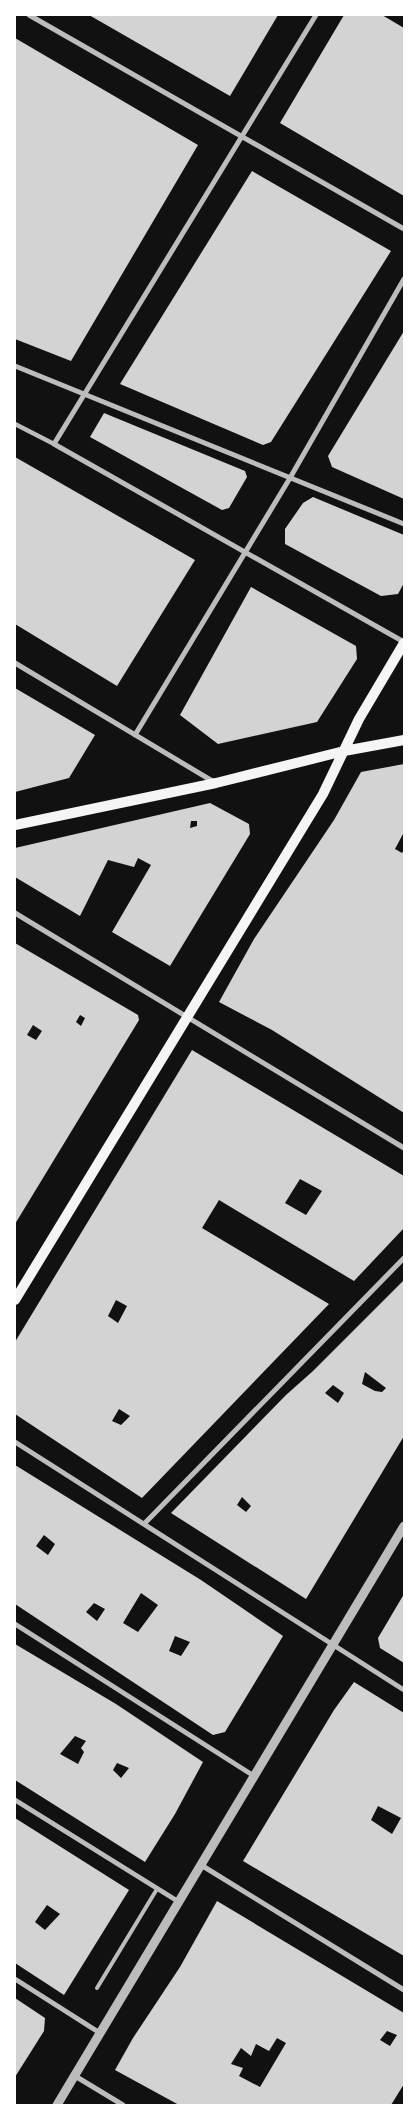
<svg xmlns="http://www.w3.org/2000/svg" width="419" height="2120" font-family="Georgia,serif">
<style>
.building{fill:#d3d3d3;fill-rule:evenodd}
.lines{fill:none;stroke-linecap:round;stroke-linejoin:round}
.service{stroke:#bcbcbc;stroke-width:4}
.pedestrian{stroke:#bcbcbc;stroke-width:4.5}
.minor{stroke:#bcbcbc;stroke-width:5}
.tertiary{stroke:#bcbcbc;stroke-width:9}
.secondary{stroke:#f5f5f5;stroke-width:10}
</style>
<rect width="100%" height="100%" fill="#111"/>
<path class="building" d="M 89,15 L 278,15 L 230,96 Z
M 344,15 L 382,15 L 404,28 L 404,196 L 280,123 Z
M 15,38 L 198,145 L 71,361 L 15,339 Z
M 252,171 L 391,251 L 271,442 L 263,445 L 120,384 Z
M 404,331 L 404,499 L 332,467 L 328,456 Z
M 104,413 L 245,471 L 247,477 L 229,508 L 222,510 L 90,437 Z
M 15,457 L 195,560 L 117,686 L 15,624 Z
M 313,497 L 404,535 L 404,583 L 398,594 L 381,596 L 285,544 L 285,529 L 303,503 Z
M 251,587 L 356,646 L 357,659 L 317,722 L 218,744 L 180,715 Z
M 15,688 L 95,735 L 69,778 L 15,792 Z
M 404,764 L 404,832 L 395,849 L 402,853 L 404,850 L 404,1113 L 272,1030 L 219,1002 L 254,939 L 334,820 L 361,772 Z
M 210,803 L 249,824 L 250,834 L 170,966 L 112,932 L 151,865 L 138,858 L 134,867 L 108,860 L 80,916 L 15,877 L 15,848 ZM 191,821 L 197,821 L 197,826 L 190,828 Z
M 15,943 L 138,1015 L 139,1020 L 15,1224 ZM 80,1015 L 85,1018 L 81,1026 L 76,1022 ZM 33,1025 L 42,1031 L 36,1040 L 27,1035 Z
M 192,1050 L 404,1176 L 404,1228 L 354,1281 L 219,1200 L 202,1228 L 329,1304 L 142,1498 L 15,1414 L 15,1342 ZM 300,1179 L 322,1191 L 306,1215 L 285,1203 ZM 116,1300 L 127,1306 L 118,1323 L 108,1316 ZM 119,1409 L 130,1416 L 121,1425 L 112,1421 Z
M 404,1280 L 404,1436 L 306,1599 L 171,1513 L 286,1395 L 313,1371 ZM 365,1372 L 386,1388 L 382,1392 L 375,1391 L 362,1384 ZM 333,1385 L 344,1393 L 338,1403 L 325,1393 ZM 242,1497 L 251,1506 L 246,1512 L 237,1505 Z
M 15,1465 L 201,1580 L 283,1636 L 225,1732 L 213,1735 L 15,1604 ZM 44,1535 L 55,1544 L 48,1555 L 36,1546 ZM 141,1593 L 158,1605 L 138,1632 L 123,1623 ZM 94,1603 L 105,1609 L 97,1621 L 86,1612 ZM 175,1636 L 190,1642 L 181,1656 L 169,1651 Z
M 404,1594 L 404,1663 L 380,1648 L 378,1638 Z
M 15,1644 L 116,1704 L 203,1762 L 175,1814 L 145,1862 L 15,1780 ZM 75,1736 L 86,1741 L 81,1748 L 84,1752 L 78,1764 L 60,1754 ZM 117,1763 L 129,1768 L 121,1778 L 113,1770 Z
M 354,1682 L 404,1713 L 404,1956 L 243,1861 L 334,1710 ZM 378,1806 L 401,1818 L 392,1834 L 371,1820 Z
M 15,1818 L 129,1890 L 64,1995 L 15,1963 ZM 47,1905 L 60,1914 L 45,1930 L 35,1922 Z
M 217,1901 L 404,2013 L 404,2084 L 391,2105 L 179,2105 L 115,2070 L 133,2038 L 180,1967 ZM 387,2031 L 397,2035 L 390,2046 L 380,2040 ZM 277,2038 L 286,2043 L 260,2087 L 239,2076 L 243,2068 L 231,2064 L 241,2048 L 251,2056 L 256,2044 L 269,2051 Z
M 15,1998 L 45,2018 L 44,2031 L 15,2077 Z"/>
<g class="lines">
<path class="service" d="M 97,1988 L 157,1889"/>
<path class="pedestrian" d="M 15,424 L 54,444"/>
<path class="minor" d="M 29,15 L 404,229
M 316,15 L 54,444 L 404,642
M 15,366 L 404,524
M 15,663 L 214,782
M 135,735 L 290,478 L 404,279
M 15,913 L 404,1148
M 15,1442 L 404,1690
M 144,1524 L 404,1258
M 15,1624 L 254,1776
M 15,1800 L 179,1902
M 201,1865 L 404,1990
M 15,1979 L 100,2033
M 75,2076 L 123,2105"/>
<path class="tertiary" d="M 57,2105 L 404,1526"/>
<path class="secondary" d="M 15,825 L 216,783 L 344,751 L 404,740
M 15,1300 L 323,794 L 359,719 L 404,643"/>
</g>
<rect width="419" height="2120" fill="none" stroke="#ffffff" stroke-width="32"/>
</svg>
